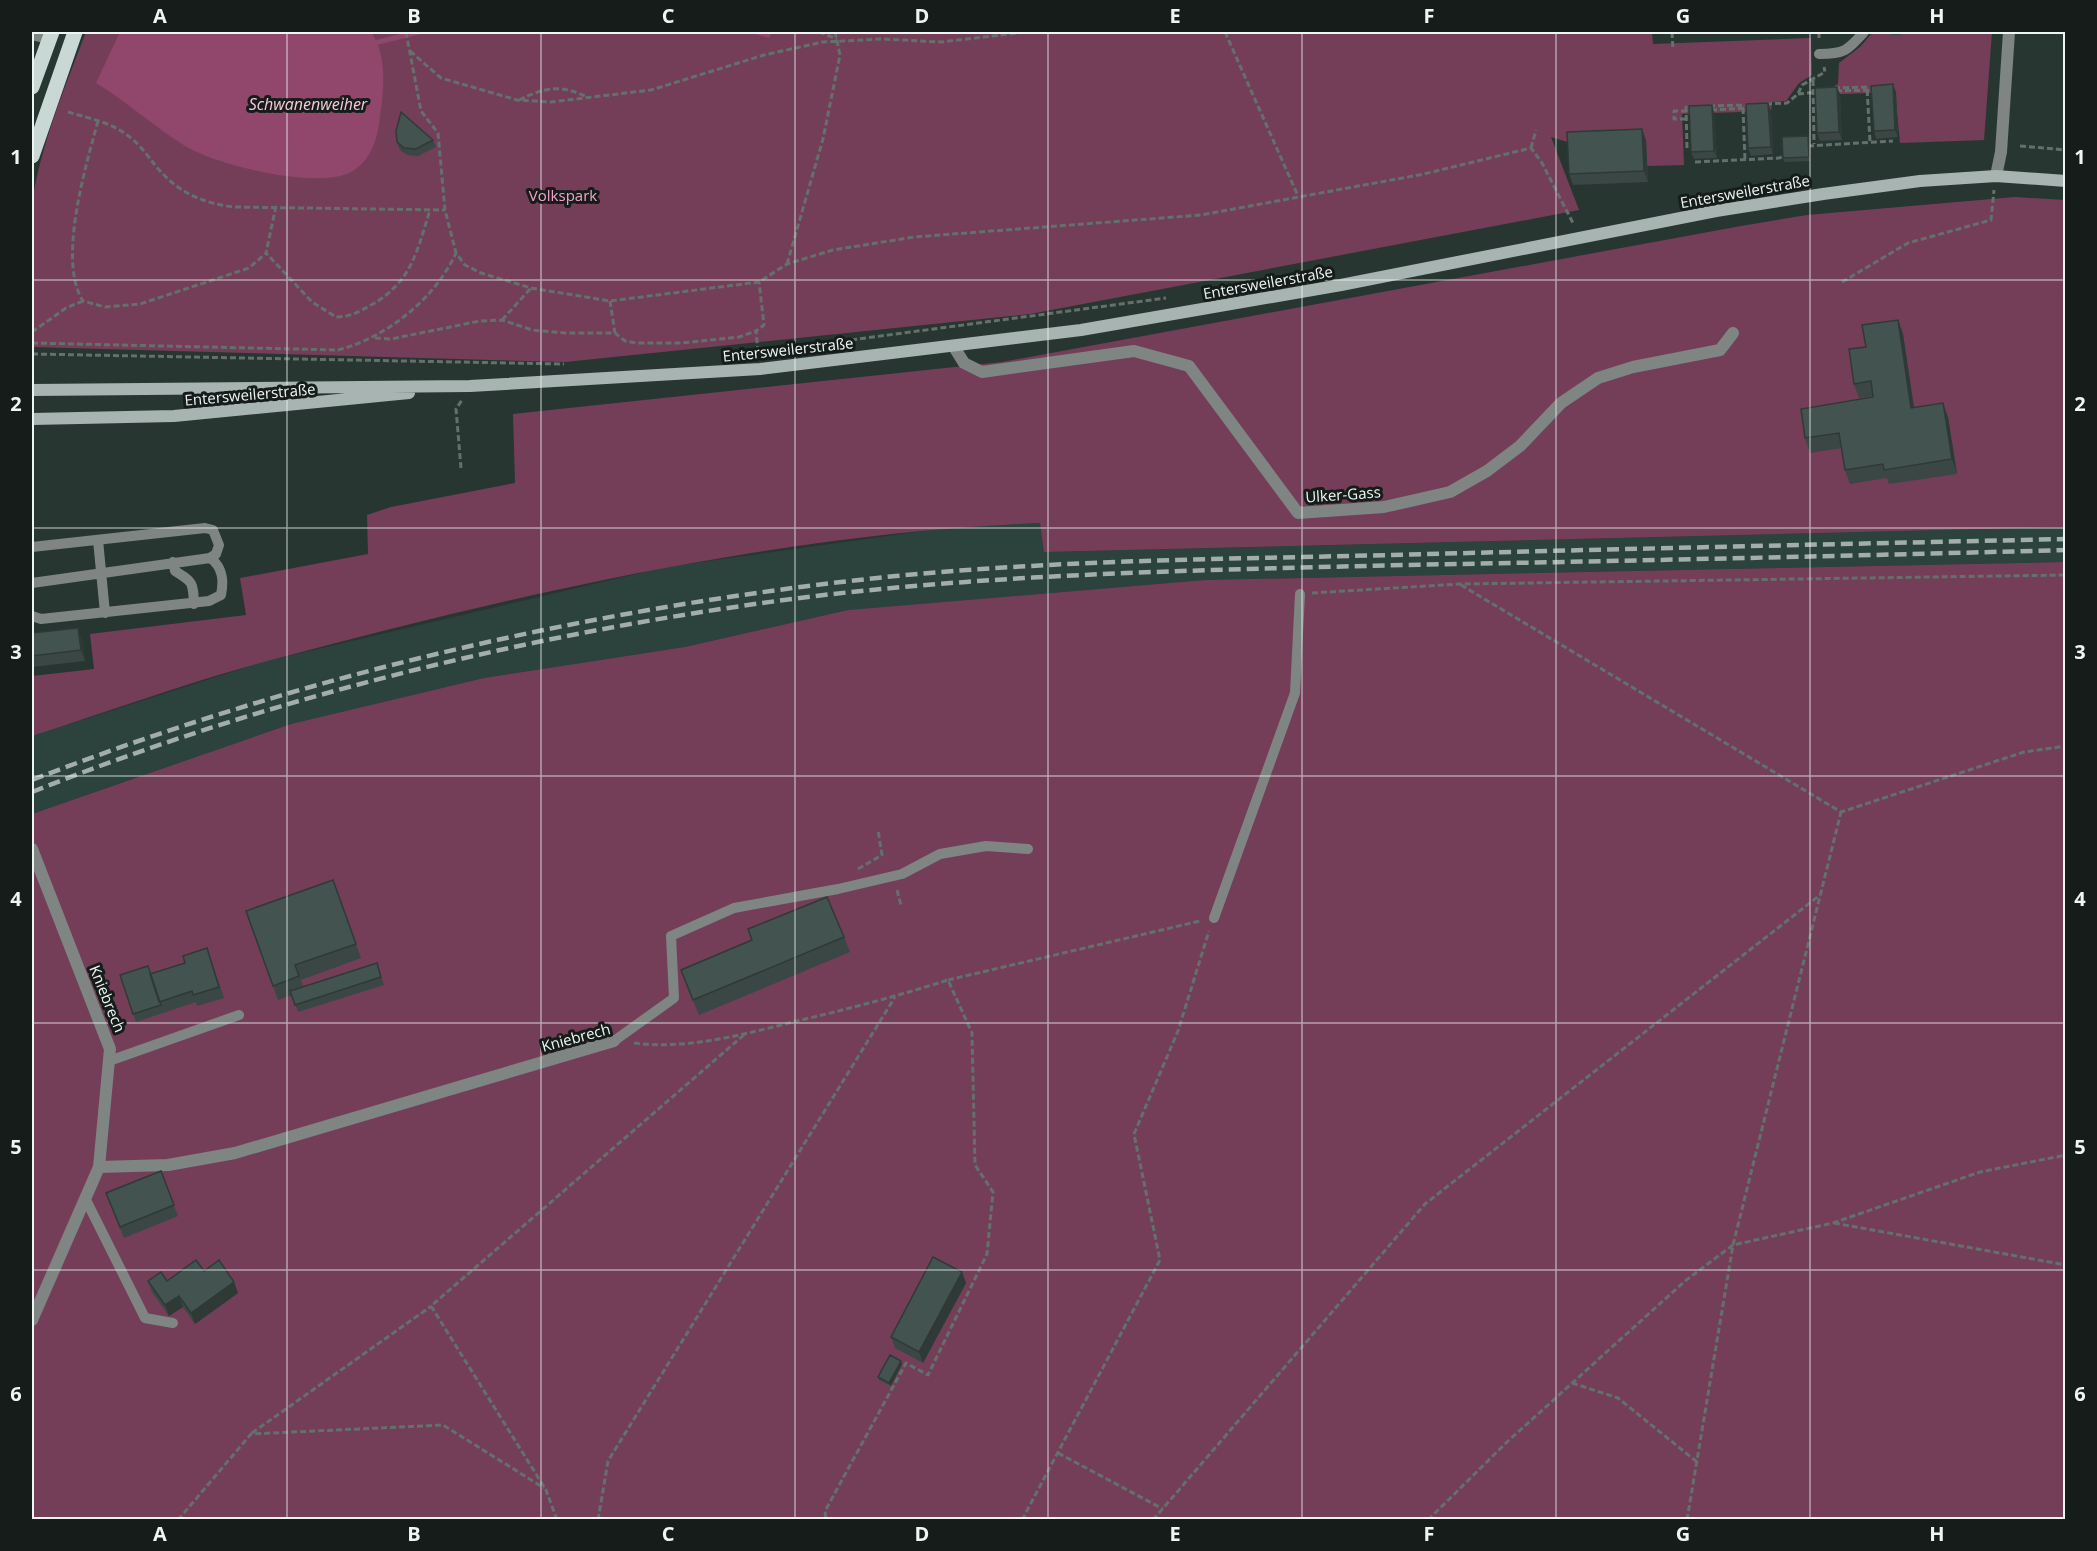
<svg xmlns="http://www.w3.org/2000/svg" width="2097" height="1551" font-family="'Open Sans',sans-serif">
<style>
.built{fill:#2b423d}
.green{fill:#743e59}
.water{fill:#91466c}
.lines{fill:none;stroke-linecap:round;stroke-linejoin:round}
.stream{stroke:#91466c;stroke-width:5}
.path{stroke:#63706c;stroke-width:3;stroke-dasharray:6 3;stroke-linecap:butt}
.service{stroke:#7e8583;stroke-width:10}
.minor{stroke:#7e8583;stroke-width:12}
.secondary{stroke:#a8b4b1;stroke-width:12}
.primary{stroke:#c9d8d4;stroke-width:15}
.rail{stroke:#a3aeab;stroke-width:4.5;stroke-dasharray:12 6;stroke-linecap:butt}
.wall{fill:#3a4744}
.shaded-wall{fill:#2f3a37}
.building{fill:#43534f;stroke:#2f3a37;stroke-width:1.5}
.grid{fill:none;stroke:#edf6f3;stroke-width:1.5;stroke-opacity:0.55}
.labels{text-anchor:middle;stroke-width:6;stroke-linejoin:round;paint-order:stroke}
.street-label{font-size:15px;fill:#edf6f3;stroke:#161c1a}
.park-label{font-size:15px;fill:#f8a2cb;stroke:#161c1a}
.water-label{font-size:16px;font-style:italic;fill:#f7cadd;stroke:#161c1a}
.neatline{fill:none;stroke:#edf6f3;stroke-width:2}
.grid-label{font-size:20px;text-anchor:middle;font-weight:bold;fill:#edf6f3}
</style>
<rect width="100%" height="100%" fill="#283632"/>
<path class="built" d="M 1040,523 L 1045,552 L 2065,527 L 2065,562 L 1205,580 L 848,610 L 685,647 L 484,678 L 291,724 L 32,814 L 32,736 L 263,662 L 666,567 L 953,527 Z"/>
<path class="green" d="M 86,32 L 1652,32 L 1653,44 L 1811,38 L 1812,75 L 1799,83 L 1786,101 L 1772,102 L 1771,111 L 1682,114 L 1684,165 L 1647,166 L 1551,137 L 1579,210 L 1030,314 L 565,362 L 32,347 L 32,203 C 41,144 65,87 86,32 Z
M 1873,32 L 1891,32 L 1891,35 L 1901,35 L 1901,32 L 1992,32 L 1984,140 L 1900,143 L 1895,92 L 1818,95 L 1838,84 L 1839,63 L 1860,47 Z
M 2015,197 L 2065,200 L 2065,527 L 1044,552 L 1040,523 C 778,534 517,594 264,662 C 186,683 109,711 32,736 L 32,676 L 94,669 L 90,634 L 246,615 L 240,578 L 368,554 L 367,515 L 391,507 L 515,483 L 513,414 L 1002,362 L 1741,226 L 1807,215 Z
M 2065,562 L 2065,1519 L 32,1520 L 32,814 L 291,724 L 484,678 L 685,647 L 848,610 L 1205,580 Z"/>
<path class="water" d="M 120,32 L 371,32 C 389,57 383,95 379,124 C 376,144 368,164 349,173 C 315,189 213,165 182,144 C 152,125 126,101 96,83 Z"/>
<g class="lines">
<path class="stream" d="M 757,32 L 768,35
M 378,42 L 419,32"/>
<path class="path" d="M 406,32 L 421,111 L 438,133 L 445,210 L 456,253 L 465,265 L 481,273 L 531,288 L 610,301 L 759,282 L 787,264 L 833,250 L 914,237 L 1201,215 L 1424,174 L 1531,148 L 1542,163 L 1574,225
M 819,32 L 837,39
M 1225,32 L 1298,196
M 1672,32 L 1673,50
M 1819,32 L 1819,40
M 410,51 L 441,78 L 517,100 L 551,102 L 651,90 L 764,55 L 823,42 L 882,39 L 941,42 L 1027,32
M 1813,80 L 1814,144
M 1834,88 L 1867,87 L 1870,142
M 1836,91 L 1875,90
M 1798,94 L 1818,92
M 519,100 C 545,87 562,84 589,98
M 1766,104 L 1787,103 L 1798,94 L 1802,85 L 1825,72 L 1824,67
M 1709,106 L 1747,105
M 1743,108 L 1745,160
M 1711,110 L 1750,108
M 68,112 C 88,118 110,122 127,135 C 138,142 147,155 155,165 C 177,192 201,203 234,207 L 445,210
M 1686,119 L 1674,119 L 1674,111 L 1693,111
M 98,121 C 86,165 57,261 83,301 L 105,307 L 140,304 L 249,268 L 266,253
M 1808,146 L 1893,141
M 2020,146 L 2066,150
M 1531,148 L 1536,130
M 1687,148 L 1686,107 L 1691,107
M 1695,162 L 1779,158 L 1785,156
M 276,206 L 266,253 L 312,302 L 336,317 C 350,317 359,312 371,305 C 412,282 417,251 430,210
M 787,264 L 823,139 L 840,55 L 835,32
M 1842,282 L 1908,243 L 1991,220 L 1994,190
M 610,301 L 615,333
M 502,320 L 531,288
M 32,332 L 66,308 L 83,301
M 375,338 L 391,339 L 480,321 L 502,320 L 532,330 L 565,333 L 615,333 L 625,341 L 636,343 L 682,343 L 739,337 L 756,331
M 32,343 L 338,350 C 387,337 434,300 456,253
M 758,352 L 756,331 L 764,325 L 759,282
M 753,353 L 1166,298
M 32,354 L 564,364
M 461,468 L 456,409 L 462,400
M 1461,585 L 1841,812 L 2024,752 L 2066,746
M 1312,593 L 1460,584 L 2066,575
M 858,869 L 882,855 L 878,830
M 897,890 L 901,905
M 948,980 L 1200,921
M 634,1043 C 688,1050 745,1034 797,1021 C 848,1009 898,996 948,980 L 972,1033 L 975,1165 L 993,1192 L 987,1254 L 928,1375 L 906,1363 L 825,1511 L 826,1520
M 1834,1223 L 2066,1265
M 1572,1383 L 1618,1398 L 1697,1462
M 252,1433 L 430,1307
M 1058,1453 L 1163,1509
M 178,1520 L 251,1434 L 443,1425 L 544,1488
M 557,1520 L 546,1490 L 431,1306 L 745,1034
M 598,1520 L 608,1461 L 895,997
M 1022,1520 L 1160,1260 L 1134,1134 L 1178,1031 L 1209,931
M 1153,1520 L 1425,1204 L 1820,895
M 1428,1520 L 1507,1442 L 1685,1281 L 1733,1245 L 1833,1223 L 1980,1172 L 2066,1155
M 1687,1520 L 1733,1245 L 1841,812"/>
<path class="service" d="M 1819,54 C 1845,54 1848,50 1864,32
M 98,540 L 105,613
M 32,547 L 205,528 L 213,530 L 219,545 L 216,554 L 210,558 L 32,583
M 173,562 L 175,571 C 193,582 193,582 194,604
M 32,616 L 41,619 L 209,601 L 221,595 C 224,580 223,567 210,558
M 1214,918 L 1295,693 L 1300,594
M 614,1041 L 674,998 L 671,936 L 734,908 L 838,889 L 902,874 L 940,854 L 986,846 L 1028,849
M 109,1061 L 239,1015
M 85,1198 L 145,1318 L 173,1323"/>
<path class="minor" d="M 32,34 L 48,38
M 1996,176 L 2001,152 L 2009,32
M 954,347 L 964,363 L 982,372 L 1134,351 L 1189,366 L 1298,513 L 1384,507 L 1450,492 L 1487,471 L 1520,446 L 1561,403 L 1598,378 L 1633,367 L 1720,350 L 1733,333
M 32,849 L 110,1049 L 99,1167 L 32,1320
M 99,1167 L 168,1165 L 235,1153 L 614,1041"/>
<path class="secondary" d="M 32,390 L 470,386 L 760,369 L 1081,330 L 1341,285 L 1716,211 L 1823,194 L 1920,181 L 1996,176 L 2066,181
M 32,419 L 174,416 L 409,393"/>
<path class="primary" d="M 32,87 L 52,32
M 32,156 L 75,32"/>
<path class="rail" d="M 32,780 C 308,673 601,606 896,576 C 1061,560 1227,559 1392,555 C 1617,549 1841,544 2066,539
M 32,792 C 280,693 558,627 824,595 C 1016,573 1209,570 1403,565 C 1624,561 1845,556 2066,550"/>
</g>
<path class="wall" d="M 1889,32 L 1901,32 L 1901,35 L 1891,35 Z
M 1896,92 L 1898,137 L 1876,139 L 1874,131 Z
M 1840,94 L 1842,140 L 1820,141 L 1817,133 Z
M 1768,103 L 1771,111 L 1773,154 L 1751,156 L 1748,148 Z
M 1712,105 L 1714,113 L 1717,158 L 1694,159 L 1691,152 Z
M 1808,136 L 1810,139 L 1810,161 L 1784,162 L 1783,158 Z
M 433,140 L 436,147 L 418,156 L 407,155 L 400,150 L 397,142 Z
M 1646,140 L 1648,182 L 1573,185 L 1569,174 Z
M 1898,320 L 1903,334 L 1914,407 L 1948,417 L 1957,474 L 1889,484 L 1887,478 L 1850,484 L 1845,470 L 1842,448 L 1810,453 L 1805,438 L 1873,397 L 1873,396 L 1859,398 L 1854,384 L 1866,347 Z
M 32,633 L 82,639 L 85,661 L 32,667 Z
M 333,880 L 361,958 L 301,980 L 303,987 L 377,963 L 384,985 L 298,1012 L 292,995 L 278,1000 L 246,911 Z
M 748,929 L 844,937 L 850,952 L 699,1015 L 681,970 L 752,940 Z
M 207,948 L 224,998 L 197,1006 L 196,1002 L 136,1022 L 120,975 L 151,974 L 185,963 Z
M 161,1171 L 178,1216 L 124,1238 L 106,1193 Z
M 204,1271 L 238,1293 L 195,1324 L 183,1307 L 169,1316 L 152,1292 L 148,1281 L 167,1281 Z
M 966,1283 L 923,1363 L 895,1348 L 891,1337 Z
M 901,1361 L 902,1364 L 891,1386 L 879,1380 L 878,1377 Z"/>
<path class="shaded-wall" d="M 1893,84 L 1896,92 L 1898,137 L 1895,130 Z
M 1837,87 L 1840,94 L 1842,140 L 1839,132 Z
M 1768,103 L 1771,111 L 1773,154 L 1771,147 Z
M 1712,105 L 1714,113 L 1717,158 L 1714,151 Z
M 1642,129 L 1646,140 L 1648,182 L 1644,171 Z
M 1808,136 L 1810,139 L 1810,161 L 1809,157 Z
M 1898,320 L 1903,334 L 1916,422 L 1911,408 Z
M 1943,403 L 1948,417 L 1957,474 L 1952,459 Z
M 78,628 L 82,639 L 85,661 L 81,650 Z
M 962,1272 L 966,1283 L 923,1363 L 919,1352 Z
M 234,1282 L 238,1293 L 195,1324 L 191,1313 Z
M 179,1296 L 183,1307 L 169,1316 L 165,1305 Z
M 901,1361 L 902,1364 L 891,1386 L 889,1383 Z"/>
<path class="building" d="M 1893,84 L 1895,130 L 1874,131 L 1871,86 Z
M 1837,87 L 1839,132 L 1817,133 L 1815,88 Z
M 1768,103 L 1771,147 L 1748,148 L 1746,104 Z
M 1712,105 L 1714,151 L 1691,152 L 1689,106 Z
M 401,112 L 433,140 L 416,149 L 404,148 L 397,142 L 396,131 Z
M 1642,129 L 1644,171 L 1569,174 L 1567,132 Z
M 1808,136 L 1809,157 L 1783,158 L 1782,137 Z
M 1898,320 L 1911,408 L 1943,403 L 1952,459 L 1884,470 L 1883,464 L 1845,470 L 1839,433 L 1805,438 L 1801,409 L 1873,397 L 1871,381 L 1854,384 L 1849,349 L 1866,347 L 1862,325 Z
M 78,628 L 81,650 L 32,656 L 32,633 Z
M 333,880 L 356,944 L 295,965 L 299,976 L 273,986 L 246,911 Z
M 827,897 L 844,937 L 693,1000 L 681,970 L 752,940 L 748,929 Z
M 207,948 L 219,987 L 193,995 L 192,991 L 159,1002 L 150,974 L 185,963 L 183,956 Z
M 377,963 L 381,977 L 295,1005 L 290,991 Z
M 148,966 L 161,1005 L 133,1014 L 120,975 Z
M 161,1171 L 174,1205 L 120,1227 L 106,1193 Z
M 933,1257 L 962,1272 L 919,1352 L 891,1337 Z
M 196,1260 L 204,1271 L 219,1260 L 234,1282 L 191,1313 L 179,1296 L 165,1305 L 148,1281 L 161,1272 L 167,1281 Z
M 890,1355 L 901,1361 L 889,1383 L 878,1377 Z"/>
<path class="grid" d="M 287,32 L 287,1520M 541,32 L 541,1520M 795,32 L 795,1520M 1048,32 L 1048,1520M 1302,32 L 1302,1520M 1556,32 L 1556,1520M 1810,32 L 1810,1520M 32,280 L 2066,280M 32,528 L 2066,528M 32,776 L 2066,776M 32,1023 L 2066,1023M 32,1270 L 2066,1270"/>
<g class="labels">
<g class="street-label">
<text transform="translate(1745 192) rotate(-10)" y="5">Entersweilerstraße</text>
<text transform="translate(1268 283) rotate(-10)" y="5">Entersweilerstraße</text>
<text transform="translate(788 350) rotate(-6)" y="5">Entersweilerstraße</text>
<text transform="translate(250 395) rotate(-5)" y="5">Entersweilerstraße</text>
<text transform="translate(1343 495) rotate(-4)" y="5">Ulker-Gass</text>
<text transform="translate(107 999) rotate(68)" y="5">Kniebrech</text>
<text transform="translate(576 1038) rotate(-15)" y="5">Kniebrech</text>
</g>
<g class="park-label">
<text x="563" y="201">Volkspark</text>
</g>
<g class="water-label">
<text x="308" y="110">Schwanenweiher</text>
</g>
</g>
<rect width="2097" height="1551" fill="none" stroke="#161c1a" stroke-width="66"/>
<rect x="33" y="33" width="2031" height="1485" class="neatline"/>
<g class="grid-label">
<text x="160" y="23">A</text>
<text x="414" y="23">B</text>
<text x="668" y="23">C</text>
<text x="922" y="23">D</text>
<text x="1175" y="23">E</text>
<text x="1429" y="23">F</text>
<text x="1683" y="23">G</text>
<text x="1937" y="23">H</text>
<text x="16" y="164">1</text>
<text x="2080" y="164">1</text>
<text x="16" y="411">2</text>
<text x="2080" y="411">2</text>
<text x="16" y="659">3</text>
<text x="2080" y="659">3</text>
<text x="16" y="906">4</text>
<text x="2080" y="906">4</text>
<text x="16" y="1154">5</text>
<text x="2080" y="1154">5</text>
<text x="16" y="1401">6</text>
<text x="2080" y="1401">6</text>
<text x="160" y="1541">A</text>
<text x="414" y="1541">B</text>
<text x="668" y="1541">C</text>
<text x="922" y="1541">D</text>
<text x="1175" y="1541">E</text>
<text x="1429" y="1541">F</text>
<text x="1683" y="1541">G</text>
<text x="1937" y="1541">H</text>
</g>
</svg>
